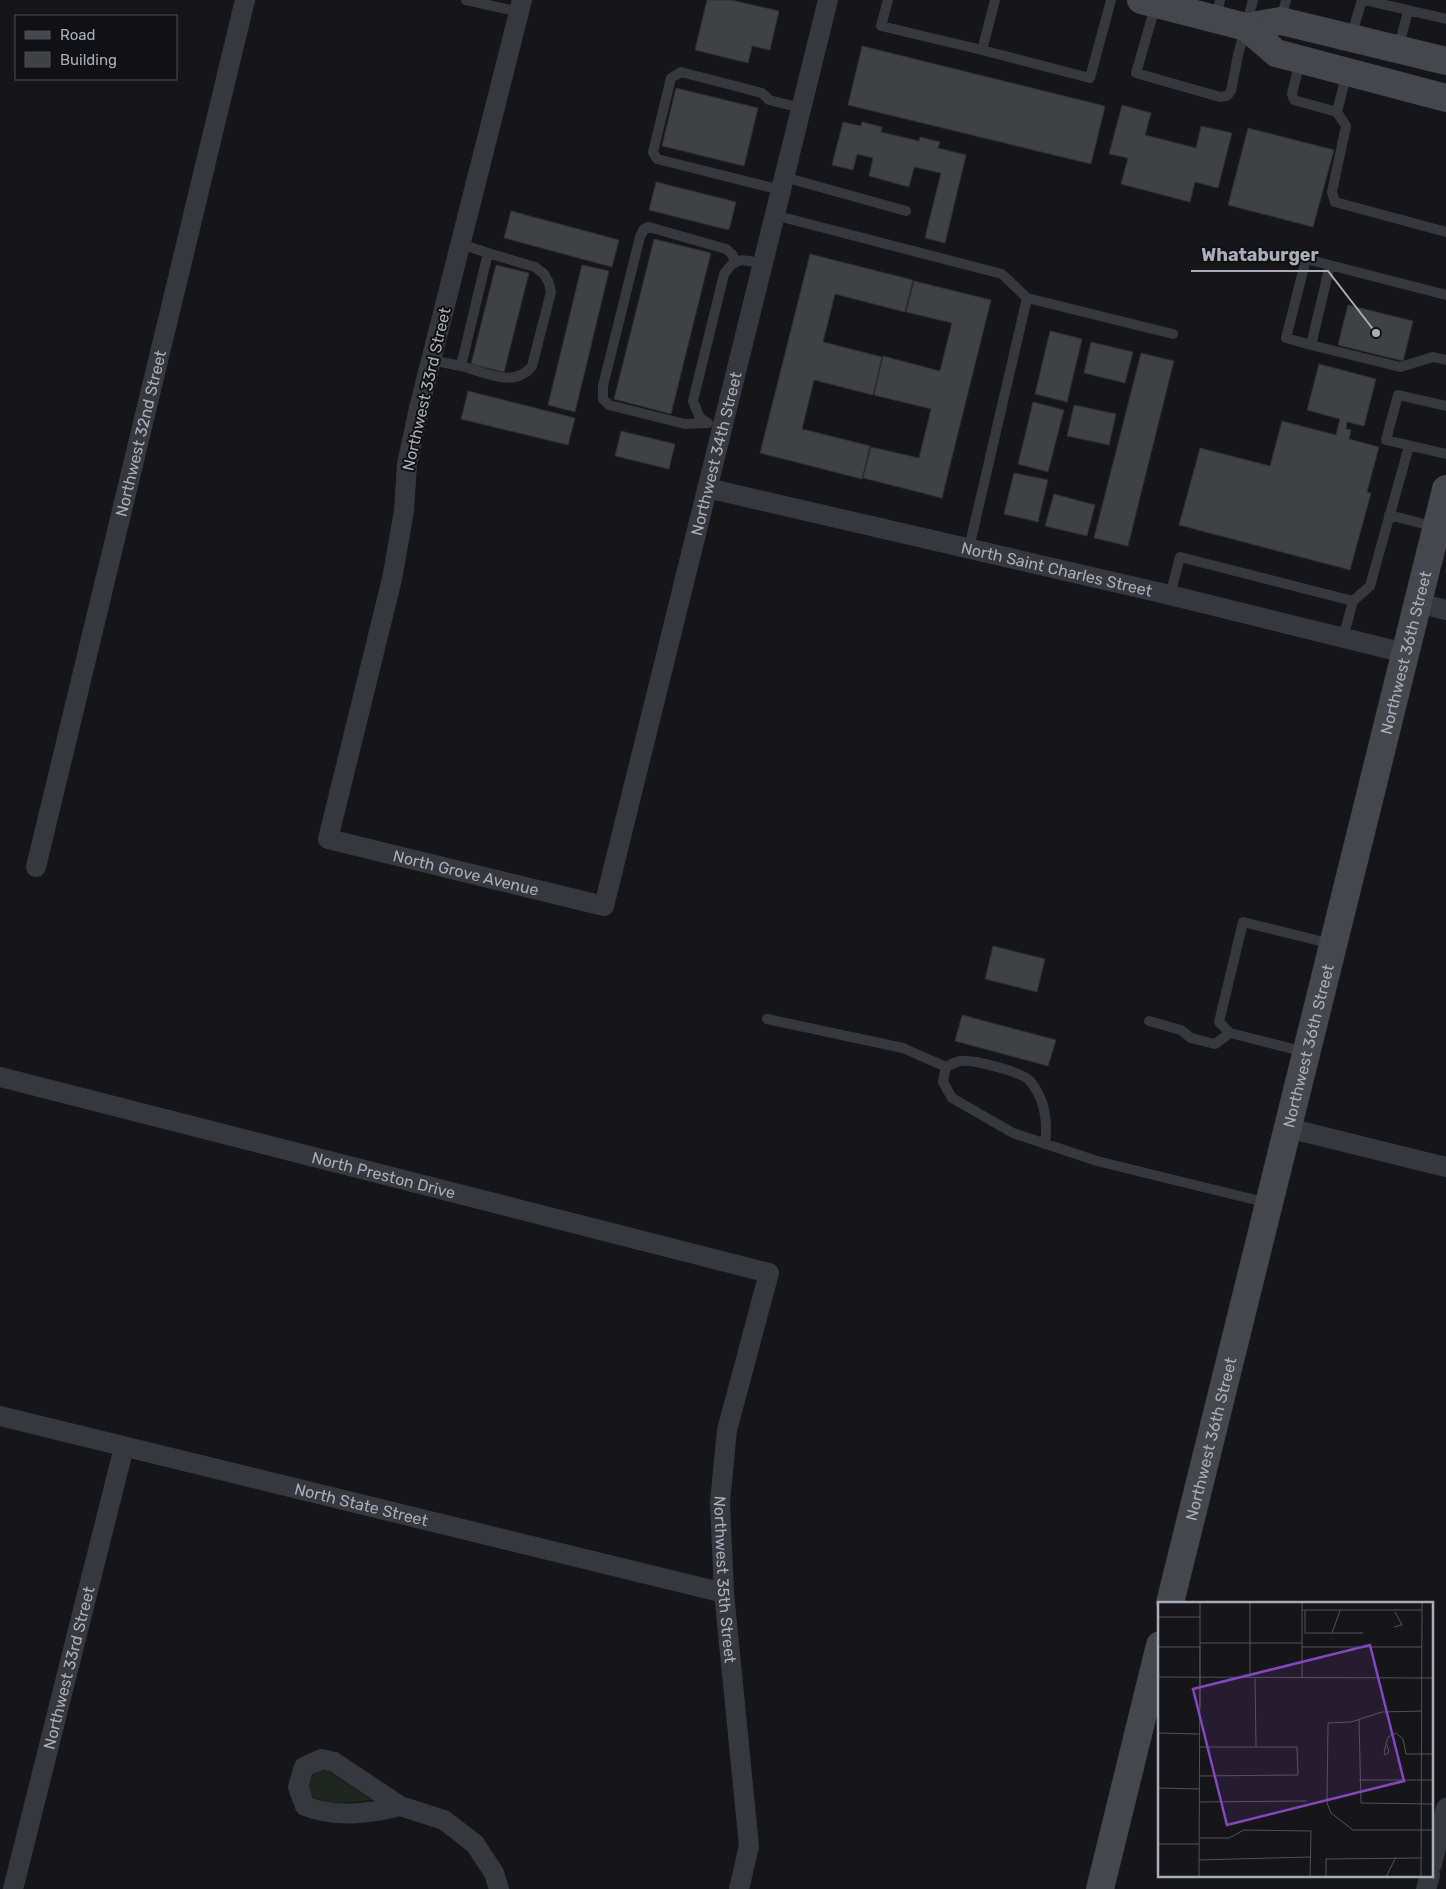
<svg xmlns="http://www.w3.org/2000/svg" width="1446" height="1889" font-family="Rubik,sans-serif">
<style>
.green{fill:#1e261f}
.building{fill:#404145;stroke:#303034}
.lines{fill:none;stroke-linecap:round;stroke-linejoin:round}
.lane{stroke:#37383d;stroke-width:10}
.street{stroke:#37383d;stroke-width:20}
.secondary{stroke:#45474d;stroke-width:28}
.labels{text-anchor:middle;stroke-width:4;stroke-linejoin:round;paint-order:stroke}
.street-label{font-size:16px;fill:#a8adb8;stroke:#111113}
.inset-road{fill:none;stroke:#505258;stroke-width:1}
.view{fill:#8446be;fill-opacity:0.15;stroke:#8446be;stroke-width:2.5}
.inset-edge{fill:none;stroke:#a8adb8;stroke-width:2.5}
.leader{fill:none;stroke:#a8adb8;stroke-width:2}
.callout-dot{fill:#a8adb8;stroke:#111113;stroke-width:2}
.callout-label{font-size:18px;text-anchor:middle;font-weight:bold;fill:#a8adb8;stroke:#111113;stroke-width:4;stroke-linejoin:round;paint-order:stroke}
</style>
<rect width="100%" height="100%" fill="#161618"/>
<path class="green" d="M 320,1770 L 328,1771 L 372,1800 C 357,1801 313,1809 309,1789 C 307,1781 313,1775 320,1770 Z"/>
<path class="building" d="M 707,0 L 731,0 L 779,11 L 770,50 L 752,46 L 748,63 L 695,50 Z
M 862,46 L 1105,106 L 1091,164 L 848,105 Z
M 676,88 L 758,108 L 744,166 L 662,146 Z
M 1122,105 L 1151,113 L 1145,135 L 1196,148 L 1201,126 L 1232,133 L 1218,188 L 1195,182 L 1190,202 L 1121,184 L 1128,158 L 1109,154 Z
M 843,122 L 861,126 L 862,122 L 882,127 L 881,132 L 919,141 L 920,137 L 940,142 L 938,148 L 966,155 L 945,243 L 925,238 L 941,173 L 914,167 L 909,187 L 869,176 L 873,158 L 857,154 L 853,170 L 832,165 Z
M 1248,128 L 1334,150 L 1313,227 L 1228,205 Z
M 656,182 L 736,202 L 729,230 L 649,210 Z
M 511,211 L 619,240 L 612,267 L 504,238 Z
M 654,239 L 711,253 L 671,414 L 614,399 Z
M 810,254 L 913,280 L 905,312 L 835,294 L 823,342 L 882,357 L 873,395 L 814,380 L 802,429 L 870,446 L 862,479 L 760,453 Z
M 496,265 L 529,273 L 504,372 L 471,364 Z
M 582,265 L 609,271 L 575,412 L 548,405 Z
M 914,281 L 991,300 L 942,498 L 863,478 L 871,447 L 919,458 L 931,409 L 874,395 L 883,356 L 940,371 L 952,323 L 906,312 Z
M 1348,305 L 1413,321 L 1403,361 L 1338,345 Z
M 1050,331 L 1082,339 L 1067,402 L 1035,394 Z
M 1091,342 L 1133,352 L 1125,383 L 1084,373 Z
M 1141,353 L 1174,361 L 1128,546 L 1094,538 Z
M 1319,364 L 1376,379 L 1364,426 L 1347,422 L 1346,429 L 1351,430 L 1349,439 L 1379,447 L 1367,492 L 1371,493 L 1350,570 L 1179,525 L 1200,448 L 1270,466 L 1282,421 L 1336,435 L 1340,419 L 1307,410 Z
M 468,391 L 575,418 L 568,445 L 461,419 Z
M 1033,402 L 1064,410 L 1048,472 L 1018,464 Z
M 1074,405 L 1116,414 L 1109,445 L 1067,436 Z
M 621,431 L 675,444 L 669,469 L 615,456 Z
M 1014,473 L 1048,480 L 1038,522 L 1004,514 Z
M 1054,494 L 1095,505 L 1087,536 L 1045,526 Z
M 993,946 L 1045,959 L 1037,992 L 985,979 Z
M 962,1015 L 1056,1040 L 1048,1066 L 955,1041 Z"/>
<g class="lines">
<path class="lane" d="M 466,0 L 519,12
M 888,0 L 881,26 L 982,50
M 995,0 L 982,50 L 1090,78 L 1111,0
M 1364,0 L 1446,19
M 1156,4 L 1136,73 L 1220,97 L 1227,96 L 1231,91 L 1238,55 L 1253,0
M 1216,19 L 1220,0
M 1281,21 L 1286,0
M 1351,37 L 1362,0
M 1398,49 L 1408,11
M 1300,61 L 1292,94 L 1294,100 L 1337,112 L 1347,72
M 1337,112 L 1346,126 L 1332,192 L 1335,202 L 1446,232
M 784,177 L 906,211
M 781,190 L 657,159 L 653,152 L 671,78 L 681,72 L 762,93 L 769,100 L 801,108
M 774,215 L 1002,274 L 1027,298 L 1173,334
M 1330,265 L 1311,345 L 1400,367 L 1433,357 L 1446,360
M 1311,345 L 1286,338 L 1306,259 L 1446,295
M 431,360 L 461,366 L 488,253 L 461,244
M 461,366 C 484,372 515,389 532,366 L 551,292 L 549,283 L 544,274 L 535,267 L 488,253
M 1446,406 L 1398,395 L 1386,440 L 1446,454
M 707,423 L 685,424 L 609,405 L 603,399 L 603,386 L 640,237 L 644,229 L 649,227 L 726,249 L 732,254 L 735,262
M 708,423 L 700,418 L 693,401 L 724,274 C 736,256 743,259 762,264
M 1389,515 L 1436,527
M 969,548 L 1027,298
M 1170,595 L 1180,557 L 1353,601 L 1370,586 L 1409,446
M 1343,638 L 1353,601
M 767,1019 L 903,1048 L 946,1067
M 1149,1021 L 1181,1030 L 1191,1038 L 1215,1044 L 1230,1033
M 1305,1052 L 1230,1033 L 1219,1022 L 1243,922 L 1332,944
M 1045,1144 C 1048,1121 1045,1099 1030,1081 C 1023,1072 972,1059 960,1061 C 955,1062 950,1065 946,1067 L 943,1082 L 952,1098 L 1013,1133 L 1097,1161 L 1268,1203"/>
<g class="street">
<path id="s1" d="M 522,0 L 419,408 L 407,464 L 404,511 L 392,579 L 328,839 L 604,906 L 828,0"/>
<path id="s2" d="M 707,488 L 1170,595 L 1405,653"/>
<path d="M 1418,603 L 1446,610"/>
<path id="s3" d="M 36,867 L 245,0"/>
<path id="s4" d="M 0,1077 L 769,1273 L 727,1430 L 720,1502 L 724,1593 L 749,1846 L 739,1889"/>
<path d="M 1288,1128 L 1446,1167"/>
<path id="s5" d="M 0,1416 L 724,1593"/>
<path d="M 400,1806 C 368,1814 336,1818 305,1806 L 298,1787 L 304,1767 L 322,1759 L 334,1762 L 400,1806 L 444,1820 L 475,1844 L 494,1873 L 499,1889"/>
<path d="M 1432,1864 L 1446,1808"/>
<path id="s6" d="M 13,1889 L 124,1447"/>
<path d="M 1426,1889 L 1430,1875"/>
</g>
<g class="secondary">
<path d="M 1141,0 L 1246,27 L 1281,21 L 1446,61"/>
<path d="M 1246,27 L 1276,53 L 1446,98"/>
<path id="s7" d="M 1170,1603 L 1446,489"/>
<path d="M 1100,1889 L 1160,1645"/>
</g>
</g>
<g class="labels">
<g class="street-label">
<text transform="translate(426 389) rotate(-77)" y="6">Northwest 33rd Street</text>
<text dy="6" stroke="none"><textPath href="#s3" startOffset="446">Northwest 32nd Street</textPath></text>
<text dy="6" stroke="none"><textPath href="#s1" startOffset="1612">Northwest 34th Street</textPath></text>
<text dy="6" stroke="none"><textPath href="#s2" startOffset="359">North Saint Charles Street</textPath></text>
<text dy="6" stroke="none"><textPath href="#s7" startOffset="979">Northwest 36th Street</textPath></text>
<text dy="6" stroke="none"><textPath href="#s1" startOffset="1004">North Grove Avenue</textPath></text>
<text dy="6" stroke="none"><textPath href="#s7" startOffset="574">Northwest 36th Street</textPath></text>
<text dy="6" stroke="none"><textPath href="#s4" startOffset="396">North Preston Drive</textPath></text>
<text dy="6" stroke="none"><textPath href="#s7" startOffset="169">Northwest 36th Street</textPath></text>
<text dy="6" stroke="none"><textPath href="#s5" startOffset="372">North State Street</textPath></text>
<text dy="6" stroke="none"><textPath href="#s4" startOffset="1106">Northwest 35th Street</textPath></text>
<text dy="6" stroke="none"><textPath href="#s6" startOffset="228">Northwest 33rd Street</textPath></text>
</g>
</g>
<g transform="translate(1158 1602)">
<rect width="275" height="275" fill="#161618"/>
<path class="inset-road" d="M 92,0 L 92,75M 144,8 L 264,8M 147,8 L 147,31 L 174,31M 182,9 L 174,31 L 205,31M 0,15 L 42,15M 236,25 L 244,23 L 237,10M 42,41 L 144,41M 0,45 L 42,45M 144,45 L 264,45M 0,75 L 275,76M 144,75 L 144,0M 97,76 L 98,145M 42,106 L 42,0M 264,109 L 224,110 L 193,120 L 170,121 L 169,201 L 173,211 L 195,228 L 275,228M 201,118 L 203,201 L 275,202M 0,131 L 42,132M 229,143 L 231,150 L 227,153 L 226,150 L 230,135 L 238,131 L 245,137 L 248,152 L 275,152M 41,174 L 140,173 L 139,145 L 42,145M 201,178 L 275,178M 0,186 L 41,187M 41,200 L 149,199M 41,236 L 71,236 L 86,228 L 153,229 L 152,275M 0,242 L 41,242M 41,258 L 152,255M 41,275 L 42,45M 168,275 L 168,257 L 263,256M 228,275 L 238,255M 263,275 L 264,0"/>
<path class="view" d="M 212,43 L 246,179 L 69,223 L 35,87 Z"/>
<rect width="275" height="275" class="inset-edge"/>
</g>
<path class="leader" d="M1376 333L1328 271H1191"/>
<circle class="callout-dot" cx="1376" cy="333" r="5"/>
<g class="callout-label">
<text x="1260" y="261">Whataburger</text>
</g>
<rect x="15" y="15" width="162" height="65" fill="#111113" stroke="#4d4f55"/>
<rect x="25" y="31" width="25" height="8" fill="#45474d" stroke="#4d4f55"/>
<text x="60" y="40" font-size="15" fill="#a8adb8">Road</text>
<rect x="25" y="52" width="25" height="15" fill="#404145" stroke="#4d4f55"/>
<text x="60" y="65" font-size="15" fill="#a8adb8">Building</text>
</svg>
